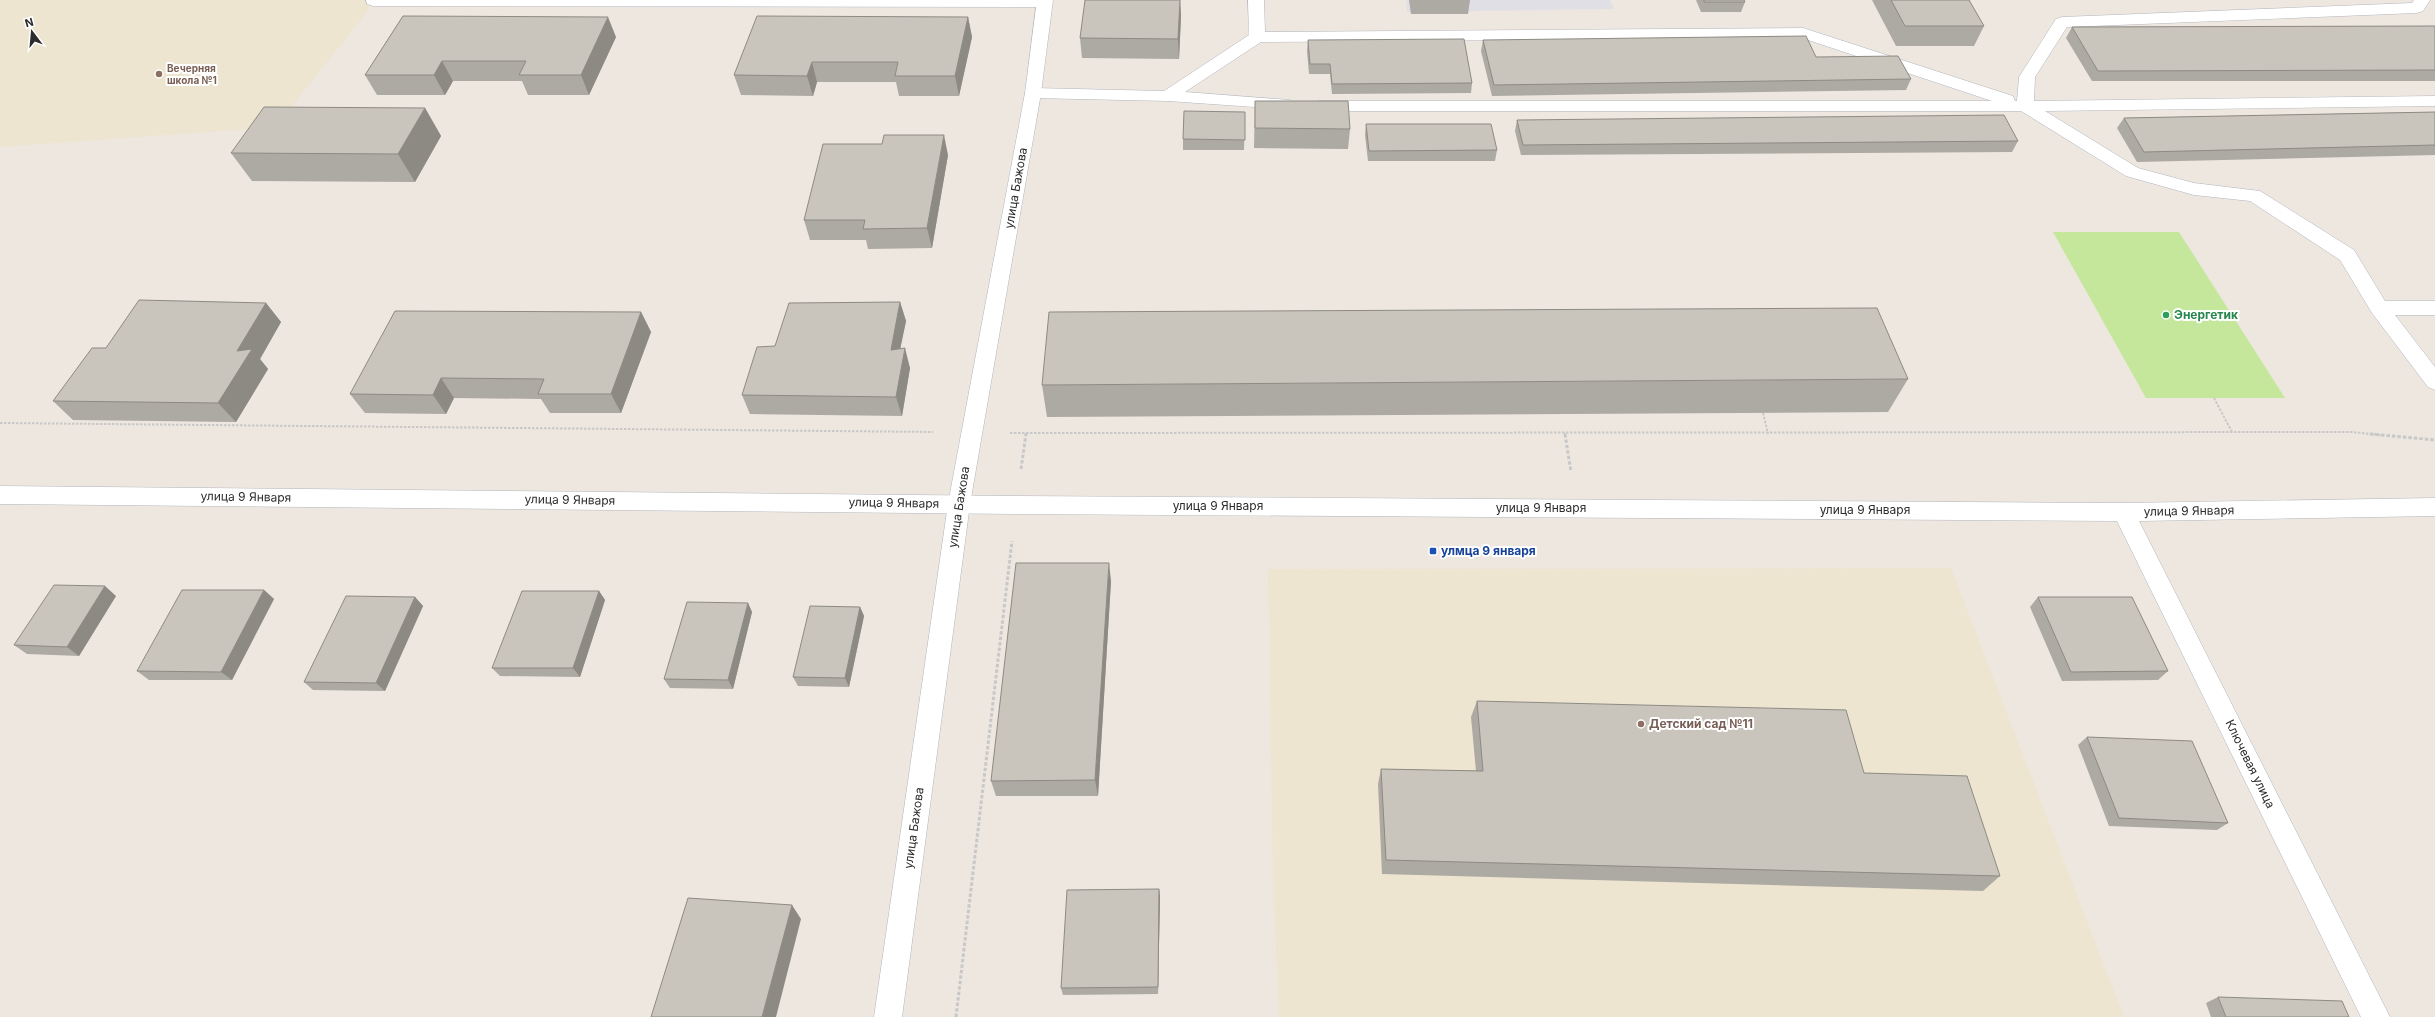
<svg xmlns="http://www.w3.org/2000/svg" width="2435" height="1017" font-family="Inter,sans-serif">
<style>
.industrial{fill:#e1dfe6}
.education{fill:#ede5d0}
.pitch{fill:#c4e79b}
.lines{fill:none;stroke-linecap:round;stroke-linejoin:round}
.service-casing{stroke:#b2b5bf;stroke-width:1}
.minor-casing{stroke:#b2b5bf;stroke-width:1}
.tertiary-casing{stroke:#b2b5bf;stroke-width:1}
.path-far1{stroke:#c8c8c8;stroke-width:2;stroke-dasharray:2.5 1.5;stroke-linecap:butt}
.path{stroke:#c8c8c8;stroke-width:3;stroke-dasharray:3.5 2;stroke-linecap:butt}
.service{fill:#fff;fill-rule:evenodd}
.minor{fill:#fff;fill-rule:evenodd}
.tertiary{fill:#fff;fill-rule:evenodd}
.wall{fill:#ada9a3}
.shaded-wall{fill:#8d8a84}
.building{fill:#c9c5bd;stroke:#8d8a84}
.education-dot{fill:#8d6e63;stroke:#fff;stroke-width:1.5}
.leisure-dot{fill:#2e9e5b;stroke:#fff;stroke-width:1.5}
.transit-dot{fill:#1a4fb4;stroke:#fff;stroke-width:1.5}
.labels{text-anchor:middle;stroke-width:4;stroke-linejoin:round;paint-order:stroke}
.far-education-label{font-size:10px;font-weight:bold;fill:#785e54;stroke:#fff;text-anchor:start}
.street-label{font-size:12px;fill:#2c2c2c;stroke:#fff}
.leisure-label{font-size:12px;font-weight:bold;fill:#27864d;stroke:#fff;text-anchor:start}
.transit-label{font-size:12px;font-weight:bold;fill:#164399;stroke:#fff;text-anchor:start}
.education-label{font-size:12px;font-weight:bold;fill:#785e54;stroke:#fff;text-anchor:start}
</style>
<rect width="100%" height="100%" fill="#ede7df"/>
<path class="industrial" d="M 1406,0 L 1610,0 L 1614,9 L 1407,12 Z"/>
<path class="education" d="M 0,0 L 374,0 L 361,20 L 275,127 L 0,147 Z
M 1951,568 L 2124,1017 L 1279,1017 L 1273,878 L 1268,569 Z"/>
<path class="pitch" d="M 2053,232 L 2179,232 L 2285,398 L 2146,398 Z"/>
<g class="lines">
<defs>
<path id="service" d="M 1248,0 L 1264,0 L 1265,32 L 1803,28 L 2013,96 L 2015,101 L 2017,101 L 2019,77 L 2056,19 L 2062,17 L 2412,3 L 2414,0 L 2430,0 L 2423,11 L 2417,13 L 2067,27 L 2035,77 L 2034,101 L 2435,96 L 2435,106 L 2045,111 L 2138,168 L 2194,183 L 2260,191 L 2354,250 L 2385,301 L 2435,301 L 2435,315 L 2395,315 L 2435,367 L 2435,390 L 2428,387 L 2372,313 L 2340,260 L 2250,201 L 2194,195 L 2126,176 L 2021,111 L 1320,111 L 1314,110 L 1311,106 L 1314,102 L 1320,101 L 1992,101 L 1802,38 L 1261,42 L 1185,92 L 1290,100 L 1292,104 L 1290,108 L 1284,109 L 1168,101 L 1033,98 L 1027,97 L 1025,93 L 1027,89 L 1033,88 L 1164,91 L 1249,35 Z"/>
<path id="minor" d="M 366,0 L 1051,0 L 1053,2 L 1045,7 L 373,6 L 367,4 Z
M 0,486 L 1016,496 L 2124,503 L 2435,498 L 2435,516 L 2139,521 L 2390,1017 L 2361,1017 L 2117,521 L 1016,514 L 0,504 Z"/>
<path id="tertiary" d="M 1037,0 L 1053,0 L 1041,93 L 970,504 L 902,1017 L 874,1017 L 948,504 L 1025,93 Z"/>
</defs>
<use href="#service" class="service-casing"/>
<use href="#minor" class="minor-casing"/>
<use href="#tertiary" class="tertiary-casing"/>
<path class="path-far1" d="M 2214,398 L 2232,432
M 1763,413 L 1768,434
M 0,423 L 933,432
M 1010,433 L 2352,432 L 2381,435
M 1565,433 L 1565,435
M 1026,435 L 1026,433"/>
<path class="path" d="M 1565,434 L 1571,472
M 2370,434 L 2435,440
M 1021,469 L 1026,434
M 956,1017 L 1012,541"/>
<use href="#service" class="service"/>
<use href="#minor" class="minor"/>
<use href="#tertiary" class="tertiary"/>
</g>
<path class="wall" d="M 1180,0 L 1181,16 L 1179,59 L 1082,58 L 1080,38 Z
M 1409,0 L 1470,0 L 1468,14 L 1411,14 Z
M 1696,0 L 1744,0 L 1745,2 L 1741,12 L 1701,12 Z
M 1872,0 L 1969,0 L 1984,26 L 1974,46 L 1896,46 Z
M 403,16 L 616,37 L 589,95 L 528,95 L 522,81 L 453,81 L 445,95 L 377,95 L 365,75 Z
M 968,17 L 972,37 L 959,96 L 899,96 L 896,82 L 817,82 L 813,96 L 741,95 L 734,75 Z
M 2435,26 L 2435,81 L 2092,81 L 2066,38 L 2072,27 Z
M 1308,40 L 1472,83 L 1471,93 L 1332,94 L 1330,74 L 1309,74 L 1307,51 Z
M 1483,40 L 1816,57 L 1911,79 L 1906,90 L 1492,96 L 1481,51 Z
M 1255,101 L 1350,129 L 1348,149 L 1254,148 Z
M 425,108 L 441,136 L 415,182 L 252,181 L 231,153 Z
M 1245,112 L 1244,150 L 1183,150 L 1183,139 Z
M 2435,112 L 2435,155 L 2137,162 L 2117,128 L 2124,118 Z
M 1517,120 L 2018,141 L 2012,152 L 1521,155 L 1515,131 Z
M 1366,124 L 1497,150 L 1495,161 L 1368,161 L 1365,135 Z
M 948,155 L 932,248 L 868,249 L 866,240 L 810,240 L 804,220 Z
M 900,302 L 906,321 L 900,349 L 910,368 L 902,416 L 750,414 L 742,395 L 775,346 Z
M 266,303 L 281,322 L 260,359 L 268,369 L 236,422 L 73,420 L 53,401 L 106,348 Z
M 641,312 L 651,332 L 621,413 L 550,413 L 541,399 L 454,398 L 446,414 L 365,413 L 350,394 Z
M 1908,379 L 1888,412 L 1047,417 L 1042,385 Z
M 1111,581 L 1098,796 L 996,796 L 991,781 Z
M 264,590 L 274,599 L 232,680 L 149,680 L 137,671 Z
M 599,591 L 605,600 L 580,677 L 500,676 L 492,668 Z
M 116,596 L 79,656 L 27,654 L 14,645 Z
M 415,597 L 423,606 L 385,691 L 313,690 L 304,682 Z
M 2038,597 L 2168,671 L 2158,680 L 2062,681 L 2030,607 Z
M 748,603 L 752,612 L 733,689 L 670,688 L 664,679 Z
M 860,607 L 864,616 L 849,687 L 798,686 L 793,677 Z
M 1477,701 L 1864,773 L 2000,876 L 1983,891 L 1382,874 L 1378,784 L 1381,769 L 1476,771 L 1471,717 Z
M 2087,737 L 2228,823 L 2217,830 L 2109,826 L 2078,745 Z
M 1159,889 L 1160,897 L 1158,994 L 1063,995 L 1061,988 Z
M 2218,997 L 2349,1017 L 2211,1017 L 2206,1003 Z"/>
<path class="shaded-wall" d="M 1180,0 L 1181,16 L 1179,59 L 1178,39 Z
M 608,17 L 616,37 L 589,95 L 581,75 Z
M 968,17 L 972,37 L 959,96 L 955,76 Z
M 442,61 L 453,81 L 445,95 L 434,75 Z
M 812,62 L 817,82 L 813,96 L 807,76 Z
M 425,108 L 441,136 L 415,182 L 398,154 Z
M 944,135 L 948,155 L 932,248 L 927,228 Z
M 900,302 L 906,321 L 896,369 L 891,350 Z
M 266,303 L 281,322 L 260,359 L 268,369 L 236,422 L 218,403 L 237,351 Z
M 641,312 L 651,332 L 621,413 L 611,394 Z
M 905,348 L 910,368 L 902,416 L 896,397 Z
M 441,378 L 454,398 L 446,414 L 433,395 Z
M 1109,563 L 1111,581 L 1098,796 L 1095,780 Z
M 105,586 L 116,596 L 79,656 L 67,647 Z
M 264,590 L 274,599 L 232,680 L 221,672 Z
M 599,591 L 605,600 L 580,677 L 573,668 Z
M 415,597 L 423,606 L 385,691 L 376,683 Z
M 748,603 L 752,612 L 733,689 L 728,680 Z
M 860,607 L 864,616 L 849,687 L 845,678 Z
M 1159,889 L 1160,897 L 1158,994 L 1158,987 Z
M 792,905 L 801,919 L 776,1017 L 762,1017 Z"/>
<path class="building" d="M 1085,0 L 1180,0 L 1178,39 L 1080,38 Z
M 1704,0 L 1744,0 L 1745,2 L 1704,2 Z
M 1891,0 L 1969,0 L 1984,26 L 1905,26 Z
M 403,16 L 608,17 L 581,75 L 519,75 L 526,61 L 442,61 L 434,75 L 365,75 Z
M 757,16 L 968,17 L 955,76 L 895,76 L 898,62 L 812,62 L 807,76 L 734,75 Z
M 2435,26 L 2435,70 L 2098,71 L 2072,27 Z
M 1806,36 L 1816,57 L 1898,56 L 1911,79 L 1494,85 L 1483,40 Z
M 1464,39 L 1472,83 L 1332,84 L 1330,64 L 1310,64 L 1308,40 Z
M 1255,101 L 1348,101 L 1350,129 L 1255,128 Z
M 264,107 L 425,108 L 398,154 L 231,153 Z
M 1184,111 L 1245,112 L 1245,140 L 1183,139 Z
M 2435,112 L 2435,145 L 2144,152 L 2124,118 Z
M 2004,115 L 2018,141 L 1523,145 L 1517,120 Z
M 1366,124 L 1491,124 L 1497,150 L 1369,151 Z
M 884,135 L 944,135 L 927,228 L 863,229 L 865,220 L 804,220 L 823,144 L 882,144 Z
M 139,300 L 266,303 L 237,351 L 252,349 L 218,403 L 53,401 L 92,348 L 106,348 Z
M 900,302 L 891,350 L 905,348 L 896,397 L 742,395 L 757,347 L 775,346 L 789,303 Z
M 1877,308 L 1908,379 L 1042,385 L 1049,312 Z
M 395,311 L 641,312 L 611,394 L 538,394 L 544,379 L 441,378 L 433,395 L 350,394 Z
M 1016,563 L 1109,563 L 1095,780 L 991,781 Z
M 54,585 L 105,586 L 67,647 L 14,645 Z
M 182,590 L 264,590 L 221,672 L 137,671 Z
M 522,591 L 599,591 L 573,668 L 492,668 Z
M 346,596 L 415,597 L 376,683 L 304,682 Z
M 2038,597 L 2132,597 L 2168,671 L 2071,672 Z
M 687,602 L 748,603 L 728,680 L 664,679 Z
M 810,606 L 860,607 L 845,678 L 793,677 Z
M 1477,701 L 1846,710 L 1864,773 L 1967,776 L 2000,876 L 1386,860 L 1381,769 L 1483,771 Z
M 2087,737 L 2192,741 L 2228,823 L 2119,818 Z
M 1159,889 L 1158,987 L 1061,988 L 1067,890 Z
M 688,898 L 792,905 L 762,1017 L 651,1017 Z
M 2218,997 L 2342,1001 L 2349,1017 L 2226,1017 Z"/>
<g class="education-dot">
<circle cx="159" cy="74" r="4"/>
<circle cx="1641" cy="724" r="4"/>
</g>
<circle class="leisure-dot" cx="2166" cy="315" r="4"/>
<rect class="transit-dot" x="1429" y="547" width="8" height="8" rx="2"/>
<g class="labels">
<g class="far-education-label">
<text x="167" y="72">Вечерняя<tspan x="167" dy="12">школа №1</tspan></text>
</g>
<g class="street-label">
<text transform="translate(1016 188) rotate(-80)" y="4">улица Бажова</text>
<text transform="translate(246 497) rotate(1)" y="4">улица 9 Января</text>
<text transform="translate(570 500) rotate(1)" y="4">улица 9 Января</text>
<text transform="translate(894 503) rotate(1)" y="4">улица 9 Января</text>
<text x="1218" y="510">улица 9 Января</text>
<text transform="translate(959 507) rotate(-81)" y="4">улица Бажова</text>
<text x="1541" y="512">улица 9 Января</text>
<text x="1865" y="514">улица 9 Января</text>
<text transform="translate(2189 511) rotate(-1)" y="4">улица 9 Января</text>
<text transform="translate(2250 764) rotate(64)" y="4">Ключевая улица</text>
<text transform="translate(914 828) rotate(-82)" y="4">улица Бажова</text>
</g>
<g class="leisure-label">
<text x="2174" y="319">Энергетик</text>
</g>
<g class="transit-label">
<text x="1441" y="555">улмца 9 января</text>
</g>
<g class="education-label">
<text x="1649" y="728">Детский сад №11</text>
</g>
</g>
<g transform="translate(32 32) rotate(344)" stroke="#ffffff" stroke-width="3" paint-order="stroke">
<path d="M0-3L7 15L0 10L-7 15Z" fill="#2c2c2c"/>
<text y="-6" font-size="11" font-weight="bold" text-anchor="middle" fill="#2c2c2c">N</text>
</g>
</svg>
